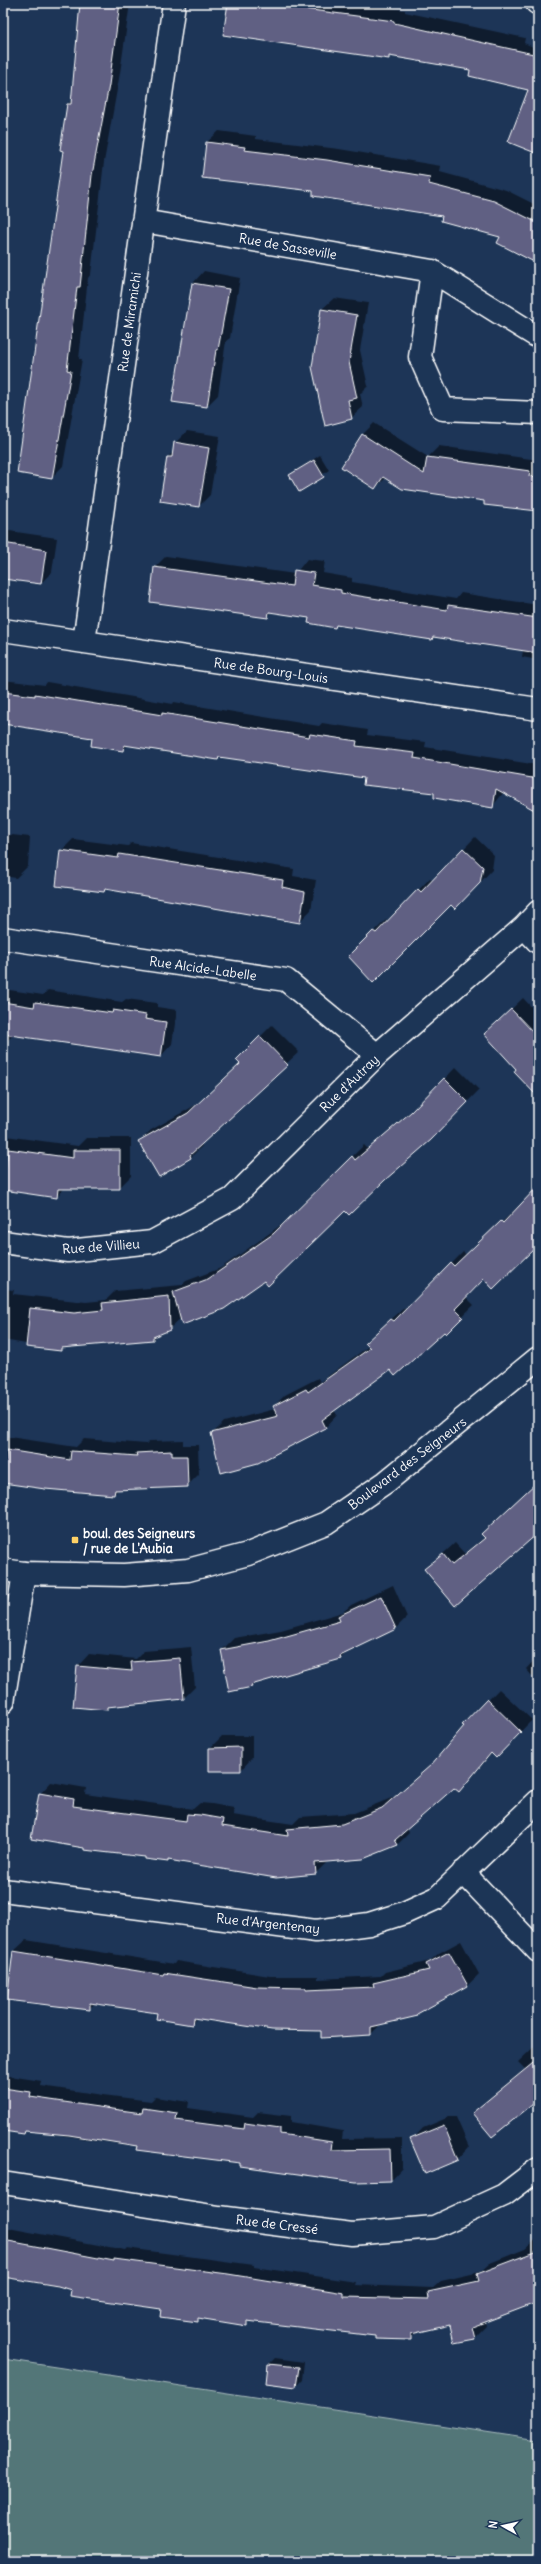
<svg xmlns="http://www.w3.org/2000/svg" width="541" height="2564" font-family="Delius,sans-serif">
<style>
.green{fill:#527678;stroke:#a8babc}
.shadow{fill:#0007}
.building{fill:#606083;stroke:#fff}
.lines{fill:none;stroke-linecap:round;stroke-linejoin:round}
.street-casing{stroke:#fff;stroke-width:25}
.secondary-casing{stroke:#fff;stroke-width:25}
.street{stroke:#1d3557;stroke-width:22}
.secondary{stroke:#1d3557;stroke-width:22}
.poi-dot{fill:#ffd166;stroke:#1d3557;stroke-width:1.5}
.labels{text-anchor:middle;stroke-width:3.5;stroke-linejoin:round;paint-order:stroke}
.street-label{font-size:13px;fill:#fff;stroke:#1d3557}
.poi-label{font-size:13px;font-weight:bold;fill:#fff;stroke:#1d3557;text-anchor:start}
</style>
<rect width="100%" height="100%" fill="#1d3557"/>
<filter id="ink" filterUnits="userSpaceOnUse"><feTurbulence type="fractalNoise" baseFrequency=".025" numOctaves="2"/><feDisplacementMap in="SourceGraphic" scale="8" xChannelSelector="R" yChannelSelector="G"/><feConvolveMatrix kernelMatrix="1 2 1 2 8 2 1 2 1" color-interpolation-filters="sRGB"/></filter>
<g filter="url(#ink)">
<path class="green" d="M 3,2359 L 538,2440 L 538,2561 L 3,2561 Z"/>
<path class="shadow" d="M 81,3 L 130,3 L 120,73 L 104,162 L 91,274 L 88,278 L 79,359 L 82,359 L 63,466 L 51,478 L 65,150 L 68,104 L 72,100 L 80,30 L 77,30 Z
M 229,3 L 355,3 L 405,10 L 405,12 L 525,38 L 524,43 L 538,49 L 538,147 L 529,90 L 471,70 L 391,55 L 388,58 Z
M 219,131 L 256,136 L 256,139 L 339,149 L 441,166 L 440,172 L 506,190 L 538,206 L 538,262 L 501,236 L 443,215 L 314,190 L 207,142 Z
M 204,271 L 240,278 L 230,338 L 226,341 L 218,395 L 207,406 L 193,283 Z
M 334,298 L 368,303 L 360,350 L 368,386 L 360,394 L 363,407 L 351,418 L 322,309 Z
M 374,423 L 428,457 L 439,446 L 538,460 L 538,510 L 386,478 L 375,488 L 363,434 Z
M 187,431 L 220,436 L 210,495 L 199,506 L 168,457 L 174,451 L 175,443 Z
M 320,455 L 329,470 L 299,491 L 290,475 Z
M 3,530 L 57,538 L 52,572 L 41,583 L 3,578 Z
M 166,556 L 295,574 L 307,559 L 325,561 L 323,573 L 352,578 L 352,582 L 456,599 L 461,593 L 538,605 L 538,660 L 522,657 L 523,650 L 435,637 L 432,639 L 337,624 L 335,626 L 310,617 L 273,611 L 267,617 L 155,567 Z
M 3,680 L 45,685 L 47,682 L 173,704 L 174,702 L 319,726 L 322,723 L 368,730 L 367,735 L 426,742 L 425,747 L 538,765 L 538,811 L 504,792 L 492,807 L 365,778 L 221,756 L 218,759 L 128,745 L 123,750 L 94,737 L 9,724 L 3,727 Z
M 3,834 L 30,837 L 28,866 L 16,878 L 3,876 Z
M 475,837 L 494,855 L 492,870 L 467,896 L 349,956 L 386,920 L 388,922 L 430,878 L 433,881 Z
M 73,839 L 128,846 L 131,843 L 294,869 L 293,876 L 316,880 L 311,910 L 299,922 L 107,888 L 104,891 L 61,851 Z
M 3,989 L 43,995 L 48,990 L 122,1002 L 126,999 L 157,1003 L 157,1007 L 177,1010 L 172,1044 L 161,1056 L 13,1035 L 8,1040 L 3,1039 Z
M 523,998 L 538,1014 L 538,1095 L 518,1069 L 497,1023 Z
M 272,1025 L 299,1052 L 201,1143 L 202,1146 L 191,1157 L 159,1175 L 140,1141 L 151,1130 L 201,1102 L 241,1064 L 237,1060 Z
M 456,1067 L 479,1090 L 442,1128 L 345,1210 L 181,1318 L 169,1329 L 158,1334 L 153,1339 L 63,1347 L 61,1350 L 3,1340 L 3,1289 L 14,1290 L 13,1294 L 86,1302 L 106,1300 L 115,1291 L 182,1285 L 186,1281 L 221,1268 L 285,1222 L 364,1145 L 368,1149 L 422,1102 Z
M 3,1130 L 7,1131 L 6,1136 L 78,1146 L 86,1138 L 131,1138 L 131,1176 L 119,1188 L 65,1188 L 56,1197 L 3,1189 Z
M 538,1188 L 538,1243 L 484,1278 L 466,1297 L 474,1305 L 446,1332 L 444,1330 L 334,1410 L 337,1415 L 326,1427 L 258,1462 L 212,1434 L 224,1422 L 275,1409 L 274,1406 L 285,1395 L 318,1378 L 320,1382 L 369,1346 L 378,1331 L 404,1308 L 406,1310 L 463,1252 L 467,1255 Z
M 3,1436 L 76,1447 L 84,1439 L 146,1444 L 149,1441 L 183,1440 L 183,1445 L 198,1445 L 199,1474 L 187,1486 L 119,1489 L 114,1494 L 45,1488 L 3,1482 Z
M 538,1476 L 538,1532 L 455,1605 L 426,1569 L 455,1543 L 465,1554 L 485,1537 L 482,1534 L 534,1485 L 532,1482 Z
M 393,1585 L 407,1617 L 396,1628 L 349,1650 L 340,1659 L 255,1683 L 251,1687 L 222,1650 L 234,1638 L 281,1630 L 343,1612 L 351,1605 Z
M 191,1647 L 195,1687 L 184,1698 L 111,1705 L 107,1709 L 74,1706 L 78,1666 L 89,1654 L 136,1659 L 144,1651 Z
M 537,1657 L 538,1657 L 538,1683 L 526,1669 Z
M 499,1689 L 532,1720 L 496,1757 L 492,1753 L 459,1791 L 454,1787 L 407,1828 L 409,1833 L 397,1845 L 328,1861 L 316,1873 L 276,1877 L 146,1856 L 40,1794 L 51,1782 L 86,1788 L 85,1794 L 193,1809 L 200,1803 L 212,1804 L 234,1808 L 233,1815 L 293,1824 L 300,1817 L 354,1813 L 394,1797 L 437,1760 L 465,1726 L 464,1725 Z
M 222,1736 L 252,1736 L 252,1758 L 241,1770 L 210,1770 L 210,1748 Z
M 26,1940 L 174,1964 L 176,1961 L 270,1976 L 318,1976 L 318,1979 L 381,1976 L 385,1972 L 430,1961 L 439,1953 L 461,1941 L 479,1974 L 467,1986 L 423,2009 L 417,2015 L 381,2024 L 371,2034 L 197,2018 L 191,2024 L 158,2012 L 95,2003 L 89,2009 L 14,1951 Z
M 538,2043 L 538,2096 L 473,2113 L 525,2069 L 518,2062 Z
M 9,2076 L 42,2081 L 41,2086 L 103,2095 L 151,2101 L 155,2097 L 189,2102 L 188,2108 L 253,2117 L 258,2112 L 291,2116 L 291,2122 L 343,2131 L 342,2139 L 402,2138 L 402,2168 L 391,2180 L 241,2162 L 27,2130 L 24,2133 L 3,2130 L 3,2081 Z
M 449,2117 L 456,2117 L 469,2147 L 458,2159 L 426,2172 L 412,2140 L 423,2128 Z
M 3,2227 L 125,2250 L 127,2248 L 254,2265 L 254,2267 L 356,2282 L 355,2285 L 433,2288 L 441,2281 L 480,2272 L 490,2263 L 525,2249 L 538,2238 L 538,2294 L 485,2321 L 486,2326 L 474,2338 L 451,2324 L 418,2331 L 410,2339 L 250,2321 L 246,2324 L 201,2317 L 197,2321 L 162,2308 L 72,2289 L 3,2277 Z
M 275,2358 L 304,2362 L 302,2380 L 296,2386 L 269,2364 Z"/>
<path class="building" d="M 80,3 L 120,3 L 109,85 L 92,175 L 80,287 L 77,287 L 67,370 L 71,371 L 52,479 L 17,473 L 63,151 L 60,150 L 67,104 L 71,104 Z
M 228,3 L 259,3 L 394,21 L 394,23 L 538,55 L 538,154 L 508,142 L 528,90 L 469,76 L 470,70 L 389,56 L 389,59 L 223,35 Z
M 206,142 L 245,147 L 244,150 L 327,160 L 430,177 L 429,184 L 494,201 L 538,223 L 538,264 L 497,243 L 500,237 L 441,221 L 442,216 L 313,196 L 313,191 L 202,178 Z
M 192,283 L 229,289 L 218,350 L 216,350 L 207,407 L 172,402 Z
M 321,309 L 357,315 L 349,362 L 357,398 L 348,400 L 352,419 L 325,426 L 312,367 Z
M 362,434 L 424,474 L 427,457 L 530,471 L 529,476 L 538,477 L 538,511 L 484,505 L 484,501 L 402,489 L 383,477 L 375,489 L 341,467 Z
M 174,442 L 209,448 L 199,507 L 160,501 L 167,457 L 172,457 Z
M 314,460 L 324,477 L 299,492 L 289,475 Z
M 3,543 L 46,550 L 41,584 L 3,579 Z
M 154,567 L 292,586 L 294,570 L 314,573 L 312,585 L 341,590 L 341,593 L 447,610 L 448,605 L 538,618 L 538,653 L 433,637 L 432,640 L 336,625 L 335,628 L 308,623 L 309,618 L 269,612 L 268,618 L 150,602 Z
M 3,692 L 35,696 L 35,694 L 162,715 L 162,713 L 309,737 L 310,734 L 357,741 L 356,746 L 415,753 L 414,758 L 538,779 L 538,812 L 496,789 L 493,808 L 434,798 L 434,793 L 363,785 L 364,778 L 219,757 L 218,760 L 124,745 L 123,751 L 91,746 L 92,738 L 3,724 Z
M 463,848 L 483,867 L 480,883 L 455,909 L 451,905 L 373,983 L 348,956 L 373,931 L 376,933 L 418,889 L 421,892 Z
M 60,850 L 118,858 L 119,854 L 283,880 L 282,887 L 305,892 L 300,923 L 105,889 L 104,892 L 56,886 Z
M 3,1002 L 34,1007 L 35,1002 L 112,1013 L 113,1010 L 146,1015 L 145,1019 L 166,1022 L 161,1057 L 3,1034 Z
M 511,1009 L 538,1037 L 538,1097 L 514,1072 L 516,1069 L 484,1034 Z
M 260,1036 L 288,1065 L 190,1155 L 191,1158 L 159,1177 L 138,1141 L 188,1113 L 240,1064 L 236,1060 Z
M 444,1078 L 468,1102 L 431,1140 L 385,1180 L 349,1215 L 345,1211 L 268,1286 L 264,1281 L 224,1309 L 182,1325 L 173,1292 L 208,1279 L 273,1234 L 352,1156 L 355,1160 L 411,1112 Z
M 8,1149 L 73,1158 L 73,1150 L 120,1150 L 120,1189 L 58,1189 L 57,1198 L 3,1190 Z
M 538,1186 L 538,1245 L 493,1289 L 484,1279 L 455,1309 L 463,1317 L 446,1334 L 444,1332 L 395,1376 L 390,1370 L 322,1420 L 326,1428 L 258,1463 L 221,1473 L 211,1433 L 278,1416 L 273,1406 L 306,1389 L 308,1392 L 370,1348 L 365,1343 L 391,1319 L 394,1321 L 451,1263 L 454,1266 L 501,1221 L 503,1223 Z
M 169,1296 L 170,1330 L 153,1337 L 153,1340 L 61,1348 L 61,1351 L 26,1347 L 30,1308 L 74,1313 L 103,1310 L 102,1303 Z
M 7,1450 L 70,1460 L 71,1451 L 137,1456 L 136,1453 L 172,1451 L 172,1456 L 187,1456 L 188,1487 L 115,1490 L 114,1495 L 45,1489 L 3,1483 Z
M 538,1481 L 538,1533 L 455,1606 L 424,1569 L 443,1554 L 452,1565 L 485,1538 L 481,1534 Z
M 381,1596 L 396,1629 L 340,1656 L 341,1659 L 251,1685 L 252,1687 L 229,1692 L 221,1650 L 269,1641 L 340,1621 L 338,1616 Z
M 180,1658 L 184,1699 L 107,1707 L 107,1710 L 73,1707 L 77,1666 L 132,1671 L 131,1662 Z
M 487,1699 L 521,1732 L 496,1758 L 491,1753 L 459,1792 L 454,1788 L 395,1840 L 398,1845 L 363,1859 L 315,1863 L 316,1874 L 276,1878 L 168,1860 L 168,1862 L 145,1859 L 145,1857 L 84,1850 L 84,1848 L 31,1839 L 39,1793 L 74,1799 L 73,1806 L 186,1821 L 187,1814 L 200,1815 L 223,1819 L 222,1826 L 288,1836 L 287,1829 L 342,1824 L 382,1808 L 431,1765 L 464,1726 L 462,1725 Z
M 241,1747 L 241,1771 L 209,1771 L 209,1748 Z
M 13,1951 L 163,1975 L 164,1973 L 257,1987 L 306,1988 L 306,1990 L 374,1987 L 373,1983 L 429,1970 L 426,1964 L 449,1952 L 468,1986 L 417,2014 L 418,2016 L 371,2027 L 371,2035 L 321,2038 L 321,2031 L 272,2030 L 193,2018 L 192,2025 L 156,2019 L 157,2013 L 90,2003 L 90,2010 L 7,2000 Z
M 538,2059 L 538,2100 L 492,2137 L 472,2113 Z
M 3,2088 L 31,2092 L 30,2097 L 91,2106 L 142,2113 L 143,2108 L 177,2113 L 176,2120 L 244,2129 L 245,2123 L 280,2128 L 280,2134 L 332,2142 L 331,2150 L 390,2149 L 391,2181 L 356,2182 L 240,2166 L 240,2163 L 136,2150 L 137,2146 L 69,2135 L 25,2131 L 24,2134 L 3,2131 Z
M 444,2125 L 458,2160 L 425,2174 L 410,2139 Z
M 3,2240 L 114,2261 L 114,2259 L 228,2274 L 344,2293 L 344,2297 L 429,2299 L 428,2292 L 479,2281 L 477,2274 L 538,2251 L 538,2302 L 472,2327 L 475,2339 L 454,2343 L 450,2325 L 411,2334 L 411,2340 L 375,2339 L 375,2336 L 247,2321 L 247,2326 L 198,2318 L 198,2322 L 160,2317 L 161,2309 L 70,2296 L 71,2290 L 58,2286 L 3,2277 Z
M 268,2364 L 299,2367 L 296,2387 L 266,2383 Z"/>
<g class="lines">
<defs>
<path id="street" d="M 537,3 L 538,3
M 143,221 L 432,271 L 538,337
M 432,271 L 420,357 L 443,409 L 538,413
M 3,630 L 538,709
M 84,642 L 174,3
M 524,927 L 538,942
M 3,938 L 286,980 L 377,1055
M 3,1242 L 68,1251 L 152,1242 L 232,1199 L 377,1055 L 524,927 L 538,912
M 3,1702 L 24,1573
M 463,1872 L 538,1951
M 3,1890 L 316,1931 L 369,1924 L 404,1913 L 437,1898 L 538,1801
M 3,2183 L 219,2217 L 352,2234 L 434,2227 L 504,2195 L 538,2169"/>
<path id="secondary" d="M 3,1570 L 24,1573 L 124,1575 L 188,1570 L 248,1554 L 326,1523 L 386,1482 L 538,1358"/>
</defs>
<use href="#street" class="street-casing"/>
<use href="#secondary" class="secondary-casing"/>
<use href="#street" class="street"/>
<use href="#secondary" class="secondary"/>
</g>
</g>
<rect class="poi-dot" x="71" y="1536" width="8" height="8" rx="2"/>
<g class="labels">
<g class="street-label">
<text transform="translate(288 246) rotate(10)" y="5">Rue de Sasseville</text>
<text transform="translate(129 322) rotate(-82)" y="5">Rue de Miramichi</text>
<text transform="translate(271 670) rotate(8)" y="5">Rue de Bourg-Louis</text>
<text transform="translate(203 968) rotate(8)" y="5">Rue Alcide-Labelle</text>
<text transform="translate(349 1083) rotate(-44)" y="5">Rue d'Autray</text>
<text transform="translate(101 1246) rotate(-4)" y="5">Rue de Villieu</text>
<text transform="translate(407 1463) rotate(-37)" y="5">Boulevard des Seigneurs</text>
<text transform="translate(268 1923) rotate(6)" y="5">Rue d'Argentenay</text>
<text transform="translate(277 2224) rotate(7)" y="5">Rue de Cressé</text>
</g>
<g class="poi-label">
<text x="83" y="1538">boul. des Seigneurs<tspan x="83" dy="15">/ rue de L'Aubia</tspan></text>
</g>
</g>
<rect width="541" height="2564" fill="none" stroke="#1d3557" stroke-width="16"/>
<rect x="8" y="8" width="525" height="2548" fill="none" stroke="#fff" stroke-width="1.5" filter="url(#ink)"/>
<g transform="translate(503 2526) rotate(278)" stroke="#1d3557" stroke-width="3" paint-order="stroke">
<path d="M0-3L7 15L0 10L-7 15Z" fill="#ffffff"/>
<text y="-6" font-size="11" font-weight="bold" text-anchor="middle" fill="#ffffff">N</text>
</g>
</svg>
